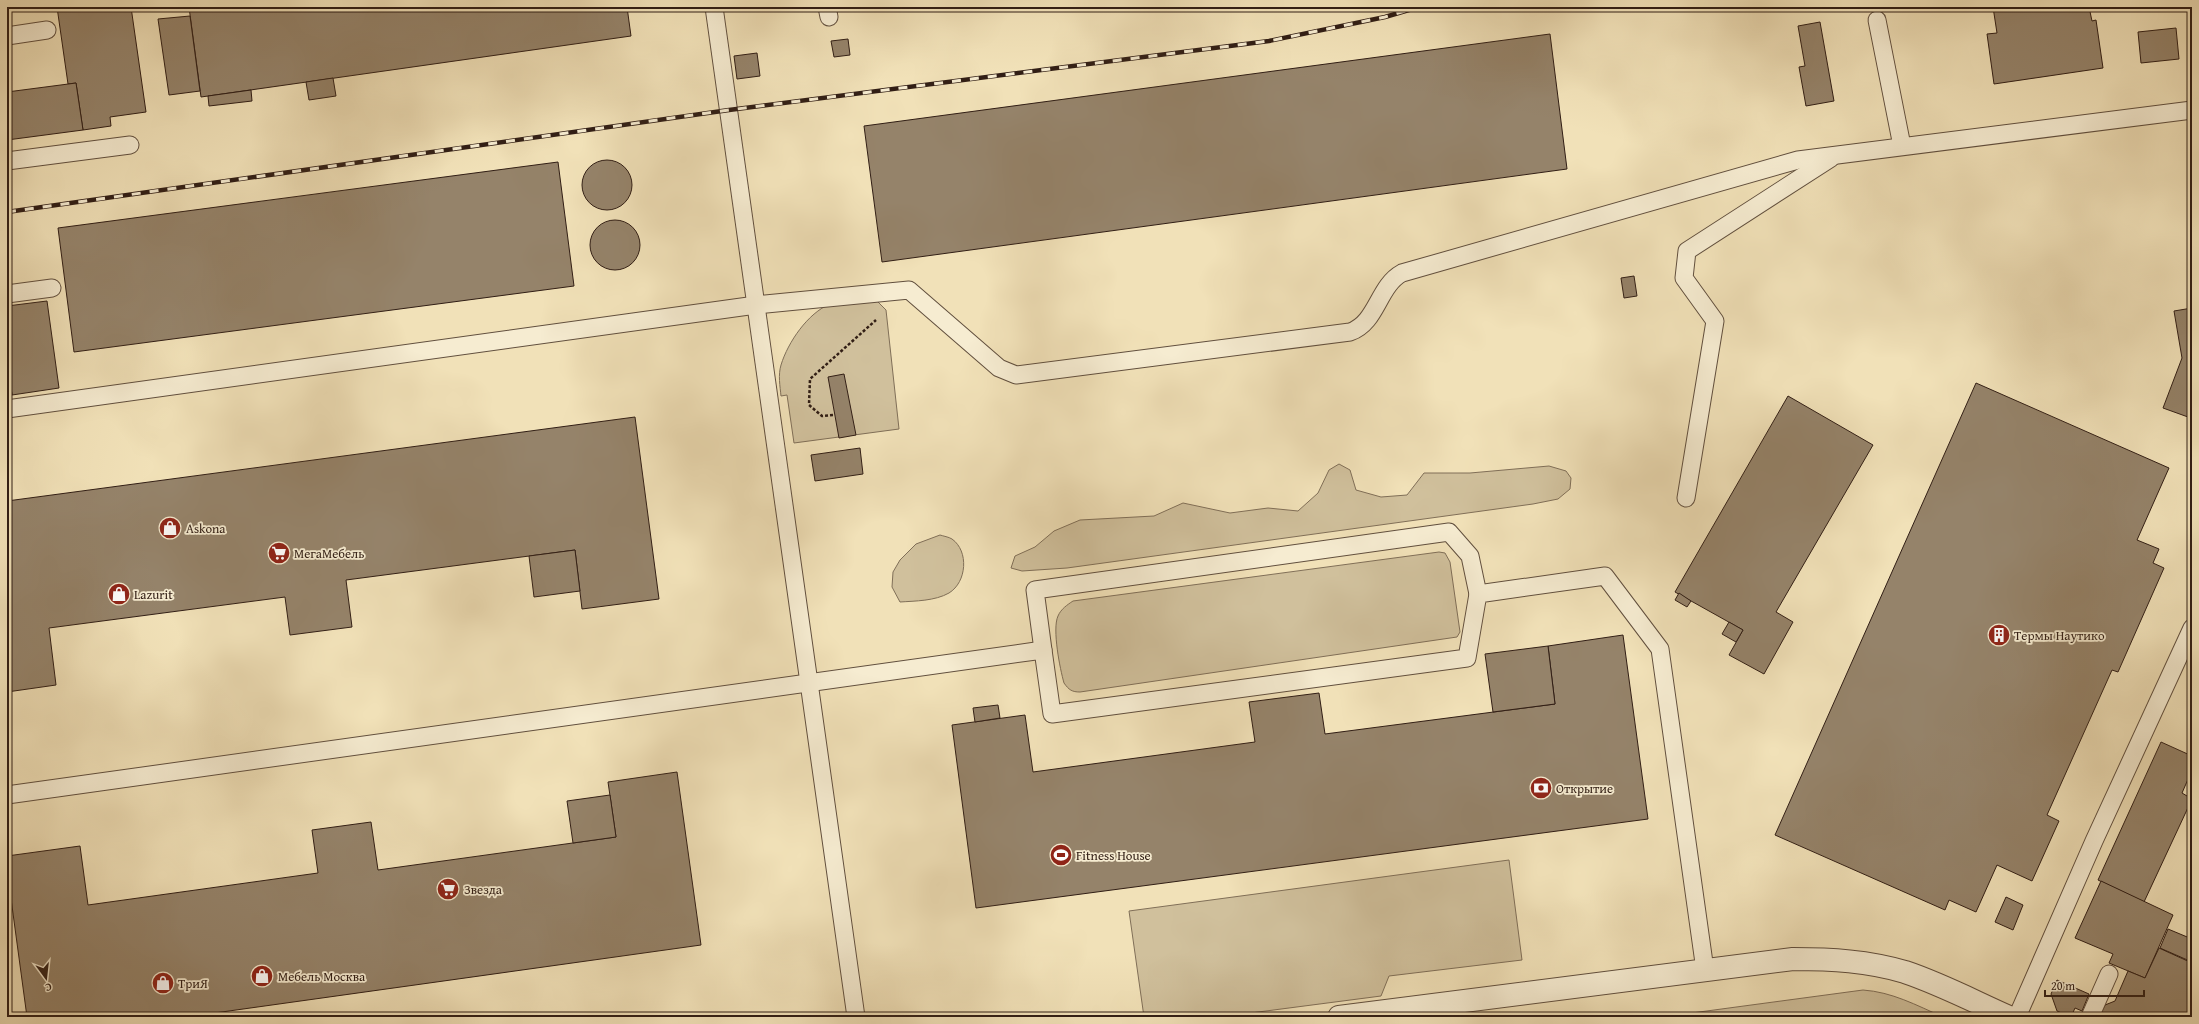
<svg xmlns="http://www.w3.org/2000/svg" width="2199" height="1024" font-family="'Gentium Book Plus',serif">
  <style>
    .green { fill: #d0c09c; stroke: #806f58 }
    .building { fill: #95836a; stroke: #311e15 }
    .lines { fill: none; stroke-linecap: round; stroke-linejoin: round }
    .lane-casing { stroke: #614f3e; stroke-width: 19 }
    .street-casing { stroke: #614f3e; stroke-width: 24 }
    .path { stroke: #311e15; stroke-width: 2.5; stroke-dasharray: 3 2; stroke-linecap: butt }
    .lane { stroke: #f6ecd1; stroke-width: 17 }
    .street { stroke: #f6ecd1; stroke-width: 22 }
    .rail-casing { stroke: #311e15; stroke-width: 4.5 }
    .rail { stroke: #f6ecd1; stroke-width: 3; stroke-dasharray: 9; stroke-linecap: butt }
    .labels { text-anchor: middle; stroke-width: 3.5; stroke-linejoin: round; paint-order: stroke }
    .poi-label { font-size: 13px; fill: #311e15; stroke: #f6ecd1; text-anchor: start }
  </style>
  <rect width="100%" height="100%" fill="#f1e1b8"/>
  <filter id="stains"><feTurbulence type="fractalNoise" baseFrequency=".005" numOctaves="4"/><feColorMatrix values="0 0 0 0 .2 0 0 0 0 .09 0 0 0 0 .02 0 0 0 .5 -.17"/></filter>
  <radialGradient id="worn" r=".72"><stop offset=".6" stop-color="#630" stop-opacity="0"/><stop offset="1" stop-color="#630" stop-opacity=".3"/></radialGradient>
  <g class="green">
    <path d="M876,300l10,10 13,119 -105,14 -7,-48 -6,1c-1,-10 -3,-21 0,-31 7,-23 27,-52 49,-61 14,-5 32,-3 46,-4z"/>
    <polygon points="1339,464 1350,470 1356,490 1381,497 1407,495 1424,473 1470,473 1549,466 1566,471 1571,478 1570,489 1558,499 1533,504 1067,568 1022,571 1011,568 1015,556 1035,547 1054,531 1080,520 1154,516 1183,503 1230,513 1268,508 1298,511 1318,493 1329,470"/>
    <path d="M940,535c3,1 9,2 12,4 17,12 15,43 -3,54 -14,8 -34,8 -49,9l-8,-15 1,-15 7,-12 16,-16z"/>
    <path d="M1439,552l6,1 5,9 10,70 -3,5 -377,55c-8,0 -11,-2 -16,-9 -4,-14 -12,-54 -6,-67 3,-7 9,-11 15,-15z"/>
    <polygon points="1509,860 1522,960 1389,976 1381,996 1220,1017 1144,1017 1129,911"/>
    <path d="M1863,990c29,2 53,15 80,27h-281z"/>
  </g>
  <g class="building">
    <polygon points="57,7 131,7 146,112 110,117 111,126 83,130 76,83 68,84"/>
    <polygon points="189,7 627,7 631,36 201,97"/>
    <polygon points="1993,7 2089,7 2092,21 2096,20 2103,68 1994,84 1987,34 1997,33"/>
    <polygon points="190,16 200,91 169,95 158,19"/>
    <polygon points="1820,22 1834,101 1806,106 1799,67 1805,66 1798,26"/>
    <polygon points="2176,28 2179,59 2141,63 2138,32"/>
    <polygon points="1550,34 1567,169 882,262 864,126"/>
    <polygon points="848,39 850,55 834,57 831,41"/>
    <polygon points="757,53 760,76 737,79 734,56"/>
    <polygon points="333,78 336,96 309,100 306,82"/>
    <polygon points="76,83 83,130 7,140 7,92"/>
    <polygon points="251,90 252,101 209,106 208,96"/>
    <circle cx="607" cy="185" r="25"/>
    <polygon points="558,162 574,286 74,352 58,228"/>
    <circle cx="615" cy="245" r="25"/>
    <polygon points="1634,276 1637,296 1624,298 1621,278"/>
    <polygon points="47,301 59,388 12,395 7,357 7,306"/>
    <polygon points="2192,308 2192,404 2188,417 2163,408 2182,358 2174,311"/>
    <polygon points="7,357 12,395 7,396"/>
    <polygon points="844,374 856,435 839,438 828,377"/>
    <polygon points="1976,383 2169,468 2137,540 2159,549 2153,563 2164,568 2118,672 2112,670 2047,815 2059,821 2032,881 1997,865 1976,912 1949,900 1945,910 1775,835"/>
    <polygon points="1788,396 1873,445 1776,612 1793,622 1764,674 1729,655 1743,630 1675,592"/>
    <polygon points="635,417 659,599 582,609 575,550 346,580 352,627 290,635 285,597 49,628 56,685 7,692 7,501"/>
    <polygon points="860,448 863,474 815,481 811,455"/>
    <polygon points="575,550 580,591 534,597 529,556"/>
    <polygon points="1679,593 1691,601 1687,607 1675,600"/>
    <polygon points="1729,622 1743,630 1736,642 1722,634"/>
    <polygon points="1623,635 1648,819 976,908 952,725 1025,715 1033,772 1255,742 1249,702 1319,693 1325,734 1555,704 1548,646"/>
    <polygon points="1548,646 1555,704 1493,712 1485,654"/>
    <polygon points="998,705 1000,718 975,722 973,708"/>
    <polygon points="2161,742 2192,756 2192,770 2182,793 2192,799 2144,902 2098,880"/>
    <polygon points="677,772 701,945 186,1017 27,1017 7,869 7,856 80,846 88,905 318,873 312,830 371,822 378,870 616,837 608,782"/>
    <polygon points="610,795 616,837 573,843 567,801"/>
    <polygon points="2101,881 2173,915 2145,978 2109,963 2113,954 2075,938"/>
    <polygon points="2006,897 2023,905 2013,930 1995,922"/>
    <polygon points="2168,929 2192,939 2192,962 2160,948"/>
    <polygon points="2159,948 2192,963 2192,1017 2099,1017 2105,1005 2115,1001 2128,971 2145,978"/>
    <polygon points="2057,980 2089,994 2082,1011 2075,1008 2071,1017 2057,1011 2051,994"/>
  </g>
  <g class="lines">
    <g class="lane-casing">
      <g id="lane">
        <polyline points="714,7 856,1017"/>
        <polyline points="827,7 829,17"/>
        <polyline points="1877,20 1902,146"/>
        <polyline points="7,36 47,30"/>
        <polyline points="7,161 130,145"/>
        <polyline points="7,294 52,288"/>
        <path d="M7,409l749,-104 153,-15 90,78 17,7 334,-43c27,-9 28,-46 52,-59l396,-113 394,-50"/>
        <polyline points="1686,498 1715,321 1684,278 1687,251 1831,158"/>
        <polyline points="1043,650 1035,590 1449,532 1470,556 1478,594"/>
        <polyline points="7,795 1043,650 1052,714 1467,658 1478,594 1605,576 1660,649 1705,970"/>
        <polyline points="2017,1017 2094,841 2192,628"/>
        <polyline points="2090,1017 2109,974"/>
      </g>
    </g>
    <g class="street-casing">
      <path id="street" d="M1339,1017l454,-58c38,0 75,2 112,13 36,12 70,30 104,45"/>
    </g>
    <polyline class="path" points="833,415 822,416 809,405 810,379 876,320"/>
    <use href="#lane" class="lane"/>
    <use href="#street" class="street"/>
    <g class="rail-casing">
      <polyline id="rail" points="7,212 729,110 1269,41 1385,17 1419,7"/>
    </g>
    <use href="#rail" class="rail"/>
  </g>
  <defs>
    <g id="shop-disc" transform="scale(1.15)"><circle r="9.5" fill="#8f2418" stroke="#f6ecd1"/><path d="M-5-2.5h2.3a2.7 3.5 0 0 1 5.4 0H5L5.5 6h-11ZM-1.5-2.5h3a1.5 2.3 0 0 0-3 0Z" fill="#fff"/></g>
    <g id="supermarket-disc" transform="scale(1.15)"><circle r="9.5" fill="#8f2418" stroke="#f6ecd1"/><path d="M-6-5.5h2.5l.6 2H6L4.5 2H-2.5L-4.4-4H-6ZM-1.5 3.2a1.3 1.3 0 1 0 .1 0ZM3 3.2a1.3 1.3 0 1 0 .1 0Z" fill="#fff"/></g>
    <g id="building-disc" transform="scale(1.15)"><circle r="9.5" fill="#8f2418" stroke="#f6ecd1"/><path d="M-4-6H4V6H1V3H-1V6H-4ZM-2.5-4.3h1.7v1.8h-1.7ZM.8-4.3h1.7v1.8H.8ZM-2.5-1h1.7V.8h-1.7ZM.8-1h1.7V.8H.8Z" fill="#fff"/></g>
    <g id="bank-disc" transform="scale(1.15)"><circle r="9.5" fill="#8f2418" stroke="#f6ecd1"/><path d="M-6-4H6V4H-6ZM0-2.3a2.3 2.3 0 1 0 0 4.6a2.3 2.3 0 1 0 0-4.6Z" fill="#fff"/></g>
    <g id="stadium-disc" transform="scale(1.15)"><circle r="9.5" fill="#8f2418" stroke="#f6ecd1"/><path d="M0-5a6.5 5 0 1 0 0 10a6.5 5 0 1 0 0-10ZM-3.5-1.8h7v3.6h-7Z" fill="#fff"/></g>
  </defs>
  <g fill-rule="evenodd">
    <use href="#shop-disc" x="170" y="528"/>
    <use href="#supermarket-disc" x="279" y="553"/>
    <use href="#shop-disc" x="119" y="594"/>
    <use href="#building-disc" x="1999" y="635"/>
    <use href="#bank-disc" x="1541" y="788"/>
    <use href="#stadium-disc" x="1061" y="855"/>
    <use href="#supermarket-disc" x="448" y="889"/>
    <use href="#shop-disc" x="262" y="976"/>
    <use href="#shop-disc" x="163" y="983"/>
  </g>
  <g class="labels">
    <g class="poi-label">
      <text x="186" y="533">Askona</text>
      <text x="294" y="558">МегаМебель</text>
      <text x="134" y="599">Lazurit</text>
      <text x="2014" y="640">Термы Наутико</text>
      <text x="1556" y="793">Открытие</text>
      <text x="1076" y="860">Fitness House</text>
      <text x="464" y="894">Звезда</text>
      <text x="278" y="981">Мебель Москва</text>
      <text x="178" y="988">ТриЯ</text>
    </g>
  </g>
  <rect width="2199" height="1024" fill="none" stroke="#f1e1b8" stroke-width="24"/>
  <rect x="8" y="8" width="2183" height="1008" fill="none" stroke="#311e15" stroke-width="2"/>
  <rect x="12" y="12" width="2175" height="1000" fill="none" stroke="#311e15"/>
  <g transform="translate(46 978) rotate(165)" stroke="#f6ecd1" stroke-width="3" paint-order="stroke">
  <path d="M0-3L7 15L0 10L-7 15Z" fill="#311e15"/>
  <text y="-6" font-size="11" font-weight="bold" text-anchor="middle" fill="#311e15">С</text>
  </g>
  <path d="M2045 990v6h99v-6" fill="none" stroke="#311e15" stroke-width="2"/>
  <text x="2051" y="990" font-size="12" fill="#311e15" stroke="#f6ecd1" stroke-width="3" paint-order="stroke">20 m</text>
  <rect width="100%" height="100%" filter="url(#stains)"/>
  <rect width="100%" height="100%" fill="url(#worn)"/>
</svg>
